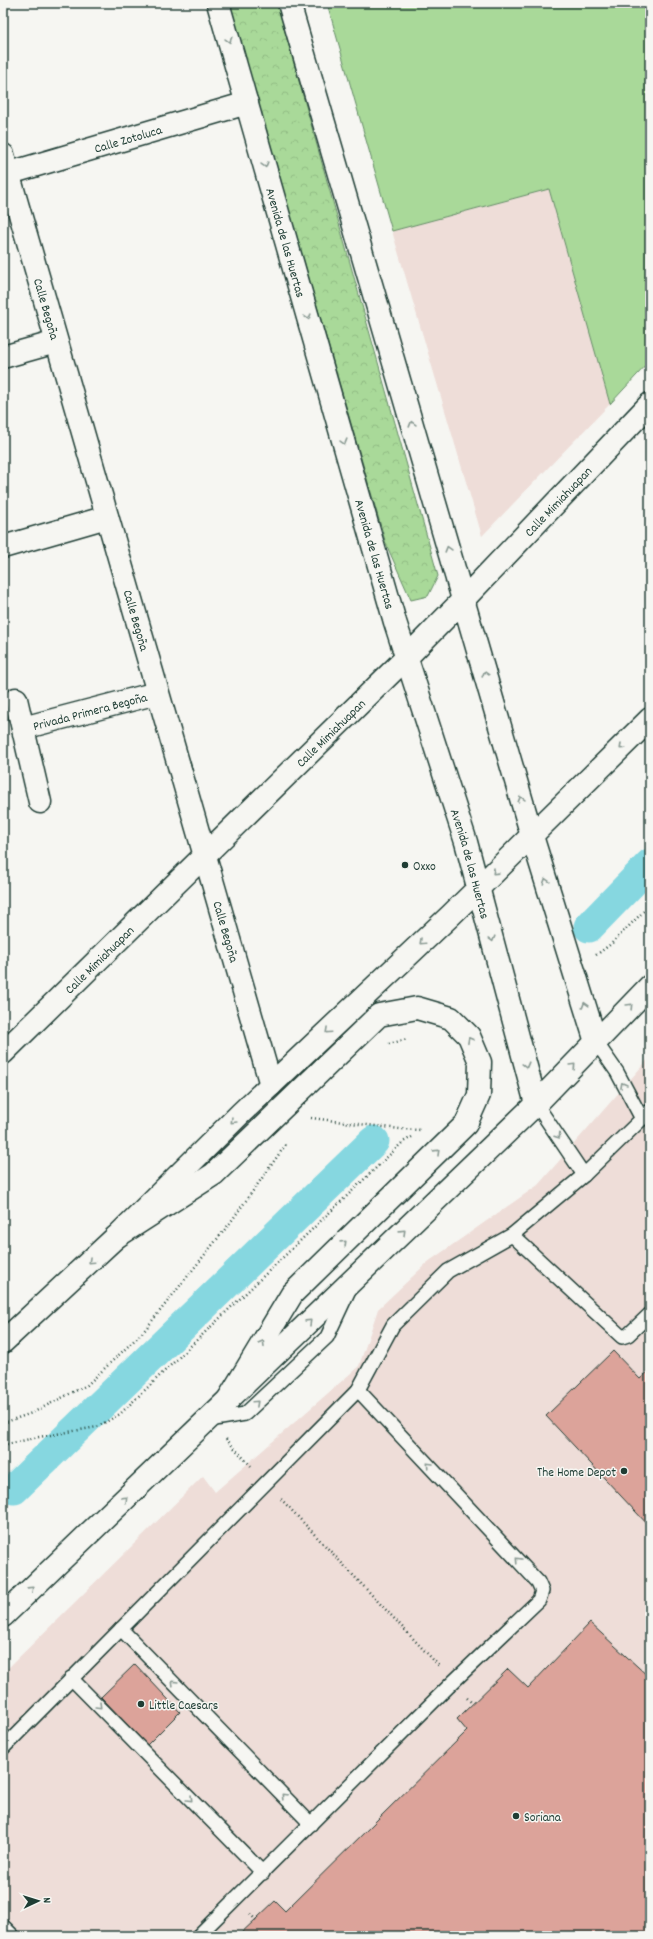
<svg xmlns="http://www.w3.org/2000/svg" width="653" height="1939" font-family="Dekko,sans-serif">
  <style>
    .built { fill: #eeddd8 }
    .forest { fill: url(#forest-crowns); stroke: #648b66 }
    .pitch { fill: #a9d999; stroke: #648b66 }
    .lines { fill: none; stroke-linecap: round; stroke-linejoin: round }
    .canal { stroke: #86d7e0; stroke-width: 31 }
    .building { fill: #dca39a; stroke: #1f3d34 }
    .service-casing { stroke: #1f3d34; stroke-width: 16 }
    .minor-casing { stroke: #1f3d34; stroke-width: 25 }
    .tertiary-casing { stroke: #1f3d34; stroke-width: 25 }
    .secondary-casing { stroke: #1f3d34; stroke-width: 25 }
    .path { stroke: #1f3d34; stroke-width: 2.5; stroke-dasharray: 1 3; stroke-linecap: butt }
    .service { stroke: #f6f6f2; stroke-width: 13 }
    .minor { stroke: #f6f6f2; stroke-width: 22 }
    .tertiary { stroke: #f6f6f2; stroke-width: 22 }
    .secondary { stroke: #f6f6f2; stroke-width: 22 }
    .oneway { stroke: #8a9a93 }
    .poi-dot { fill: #1f3d34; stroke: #f6f6f2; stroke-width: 1.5 }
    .labels { text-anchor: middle; stroke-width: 3; stroke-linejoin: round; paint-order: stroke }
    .street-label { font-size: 13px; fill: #1f3d34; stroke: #f6f6f2 }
    .poi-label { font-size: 13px; fill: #1f3d34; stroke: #f6f6f2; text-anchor: start }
  </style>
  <defs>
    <pattern id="forest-crowns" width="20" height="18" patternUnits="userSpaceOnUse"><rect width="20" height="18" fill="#a9d999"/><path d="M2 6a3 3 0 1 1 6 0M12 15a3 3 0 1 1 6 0" fill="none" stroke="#91bb84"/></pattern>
  </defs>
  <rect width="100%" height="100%" fill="#f6f6f2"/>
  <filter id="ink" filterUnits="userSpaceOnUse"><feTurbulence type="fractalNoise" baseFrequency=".025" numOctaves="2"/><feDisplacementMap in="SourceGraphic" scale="8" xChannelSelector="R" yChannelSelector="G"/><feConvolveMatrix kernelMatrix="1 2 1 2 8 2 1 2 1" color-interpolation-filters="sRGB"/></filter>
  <g filter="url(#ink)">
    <g class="built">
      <polygon points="549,189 610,404 482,536 392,231"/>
      <polygon points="650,1057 650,1936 3,1936 3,1673 203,1476 215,1492 359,1366 378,1309 428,1262 538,1185"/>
    </g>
    <polygon class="forest" points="229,3 277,3 438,576 428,596 411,600 386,544"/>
    <polygon class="pitch" points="327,3 645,3 650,21 650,361 610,404 549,189 392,231"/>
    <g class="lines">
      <g class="canal">
        <polyline points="589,927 650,864"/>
        <polyline points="14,1489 374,1141"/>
      </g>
    </g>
    <g class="building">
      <polygon points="613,1351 640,1379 650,1370 650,1527 546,1416"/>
      <polygon points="590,1623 650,1678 650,1936 238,1936 275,1901 285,1911 467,1731 457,1719 508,1669 528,1688"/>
      <polygon points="135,1664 180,1712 147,1745 101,1697"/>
    </g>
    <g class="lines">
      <g class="service-casing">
        <g id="service">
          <polyline points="596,1042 617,1072 642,1119"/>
          <polyline points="536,1104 584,1175"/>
          <polyline points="512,1235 622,1337 628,1335 650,1314"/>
          <polyline points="209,1420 245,1414 327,1337 349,1290"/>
          <polyline points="121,1629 311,1824"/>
          <polyline points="71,1678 263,1873"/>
          <polyline points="3,1748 358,1390 393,1325 448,1271 512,1235 584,1175 650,1111"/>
          <polyline points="3,1926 13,1936"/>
          <polyline points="198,1936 453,1682 539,1600 542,1591 538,1582 358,1390"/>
        </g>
      </g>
      <g class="minor-casing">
        <g id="minor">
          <path id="s1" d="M3,155l268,930"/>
          <path id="s2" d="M3,175l244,-72"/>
          <polyline points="3,357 56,342"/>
          <polyline points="3,547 107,517"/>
          <path id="s3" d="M463,600l187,-196"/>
          <polyline points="16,699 40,802"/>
          <path id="s4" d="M23,728l134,-35"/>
        </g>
      </g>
      <g class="tertiary-casing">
        <g id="tertiary">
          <path id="s5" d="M218,3l177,619 71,220 70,262"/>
          <polyline points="289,3 532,836 596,1042"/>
          <path id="s6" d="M3,1053l403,-395 57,-58"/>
        </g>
      </g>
      <g class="secondary-casing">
        <g id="secondary">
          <polyline points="116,1237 214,1174 379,1015 417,1008 451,1018 469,1036 480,1062 479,1095 466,1124 292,1294 228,1400"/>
          <polyline points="3,1342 116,1237 240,1114 451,915 650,719"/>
          <polyline points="3,1616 536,1104 650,986"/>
        </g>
      </g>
      <g class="path">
        <polyline points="596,955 611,944 650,905"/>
        <polyline points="389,1044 407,1039"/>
        <polyline points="311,1118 400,1129 421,1130"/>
        <polyline points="3,1423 32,1413 87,1385 144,1331 230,1223 287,1143"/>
        <polyline points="226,1439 251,1466"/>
        <polyline points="3,1445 39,1437 97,1427 120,1414 403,1142 412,1137"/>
        <polyline points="281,1499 439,1666"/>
        <polyline points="467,1698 472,1703"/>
        <polyline points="250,1914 256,1920"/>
      </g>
      <use href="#service" class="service"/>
      <use href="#minor" class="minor"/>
      <use href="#tertiary" class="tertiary"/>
      <use href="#secondary" class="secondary"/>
    </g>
    <defs><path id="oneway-chevron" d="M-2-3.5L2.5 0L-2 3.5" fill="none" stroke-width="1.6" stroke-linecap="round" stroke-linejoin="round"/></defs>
    <g class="oneway">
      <use href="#oneway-chevron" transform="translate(229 40) rotate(74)"/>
      <use href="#oneway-chevron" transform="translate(265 165) rotate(74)"/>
      <use href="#oneway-chevron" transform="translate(308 317) rotate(74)"/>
      <use href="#oneway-chevron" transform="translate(412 424) rotate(-106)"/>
      <use href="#oneway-chevron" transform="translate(344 442) rotate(74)"/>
      <use href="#oneway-chevron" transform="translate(448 549) rotate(-106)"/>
      <use href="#oneway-chevron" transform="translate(485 674) rotate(-106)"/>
      <use href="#oneway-chevron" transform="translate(622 747) rotate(136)"/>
      <use href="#oneway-chevron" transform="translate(521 799) rotate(-106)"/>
      <use href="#oneway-chevron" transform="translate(495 872) rotate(136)"/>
      <use href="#oneway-chevron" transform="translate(546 881) rotate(-107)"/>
      <use href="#oneway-chevron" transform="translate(492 939) rotate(75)"/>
      <use href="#oneway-chevron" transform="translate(422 942) rotate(137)"/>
      <use href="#oneway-chevron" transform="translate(585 1005) rotate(-107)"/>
      <use href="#oneway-chevron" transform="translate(630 1006) rotate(-46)"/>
      <use href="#oneway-chevron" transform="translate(328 1031) rotate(137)"/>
      <use href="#oneway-chevron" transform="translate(470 1040) rotate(-119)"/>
      <use href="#oneway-chevron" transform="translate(526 1065) rotate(75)"/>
      <use href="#oneway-chevron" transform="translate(573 1066) rotate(-46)"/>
      <use href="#oneway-chevron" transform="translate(623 1085) rotate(-119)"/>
      <use href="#oneway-chevron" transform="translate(233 1121) rotate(135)"/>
      <use href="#oneway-chevron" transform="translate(558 1136) rotate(56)"/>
      <use href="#oneway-chevron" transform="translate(437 1152) rotate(-44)"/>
      <use href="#oneway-chevron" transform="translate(403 1232) rotate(-44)"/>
      <use href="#oneway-chevron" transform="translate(344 1243) rotate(-44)"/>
      <use href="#oneway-chevron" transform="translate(91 1261) rotate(137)"/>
      <use href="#oneway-chevron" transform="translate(309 1322) rotate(-44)"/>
      <use href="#oneway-chevron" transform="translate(262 1343) rotate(-59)"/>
      <use href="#oneway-chevron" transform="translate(256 1403) rotate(-43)"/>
      <use href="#oneway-chevron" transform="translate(429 1465) rotate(-133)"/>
      <use href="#oneway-chevron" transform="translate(125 1499) rotate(-44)"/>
      <use href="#oneway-chevron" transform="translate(518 1560) rotate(-133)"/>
      <use href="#oneway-chevron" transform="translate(31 1589) rotate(-44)"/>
      <use href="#oneway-chevron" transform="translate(174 1683) rotate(-134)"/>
      <use href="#oneway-chevron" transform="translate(99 1706) rotate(45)"/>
      <use href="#oneway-chevron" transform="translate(284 1796) rotate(-134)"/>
      <use href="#oneway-chevron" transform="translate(190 1799) rotate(45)"/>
    </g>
  </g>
  <g class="poi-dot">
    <circle cx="405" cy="865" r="4"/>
    <circle cx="624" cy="1471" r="4"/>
    <circle cx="141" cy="1704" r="4"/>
    <circle cx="516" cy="1816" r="4"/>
  </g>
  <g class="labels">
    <g class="street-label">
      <text dy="5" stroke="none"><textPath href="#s2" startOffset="130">Calle Zotoluca</textPath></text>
      <text dy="5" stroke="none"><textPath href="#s5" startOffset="249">Avenida de las Huertas</textPath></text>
      <text dy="5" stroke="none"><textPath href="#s1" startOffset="160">Calle Begoña</textPath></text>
      <text dy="5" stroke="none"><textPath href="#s3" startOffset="137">Calle Mimiahuapan</textPath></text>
      <text dy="5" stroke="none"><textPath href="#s5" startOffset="573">Avenida de las Huertas</textPath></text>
      <text dy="5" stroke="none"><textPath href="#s1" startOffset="484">Calle Begoña</textPath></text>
      <text dy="5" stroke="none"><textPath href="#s4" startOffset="69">Privada Primera Begoña</textPath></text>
      <text dy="5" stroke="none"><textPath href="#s6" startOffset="458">Calle Mimiahuapan</textPath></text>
      <text dy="5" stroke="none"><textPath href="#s5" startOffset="897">Avenida de las Huertas</textPath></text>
      <text dy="5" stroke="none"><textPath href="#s1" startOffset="808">Calle Begoña</textPath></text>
      <text dy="5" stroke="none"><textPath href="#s6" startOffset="134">Calle Mimiahuapan</textPath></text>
    </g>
    <g class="poi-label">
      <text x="413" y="870">Oxxo</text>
      <text x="616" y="1476" text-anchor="end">The Home Depot</text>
      <text x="149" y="1709">Little Caesars</text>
      <text x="524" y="1821">Soriana</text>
    </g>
  </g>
  <rect width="653" height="1939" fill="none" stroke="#f6f6f2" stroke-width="16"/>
  <rect x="8" y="8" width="637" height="1923" fill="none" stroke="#1f3d34" stroke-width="1.5" filter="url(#ink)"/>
  <g transform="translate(38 1901) rotate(86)" stroke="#f6f6f2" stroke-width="3" paint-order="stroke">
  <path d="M0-3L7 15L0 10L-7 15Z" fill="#1f3d34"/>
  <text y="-6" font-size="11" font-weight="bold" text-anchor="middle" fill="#1f3d34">N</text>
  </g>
</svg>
